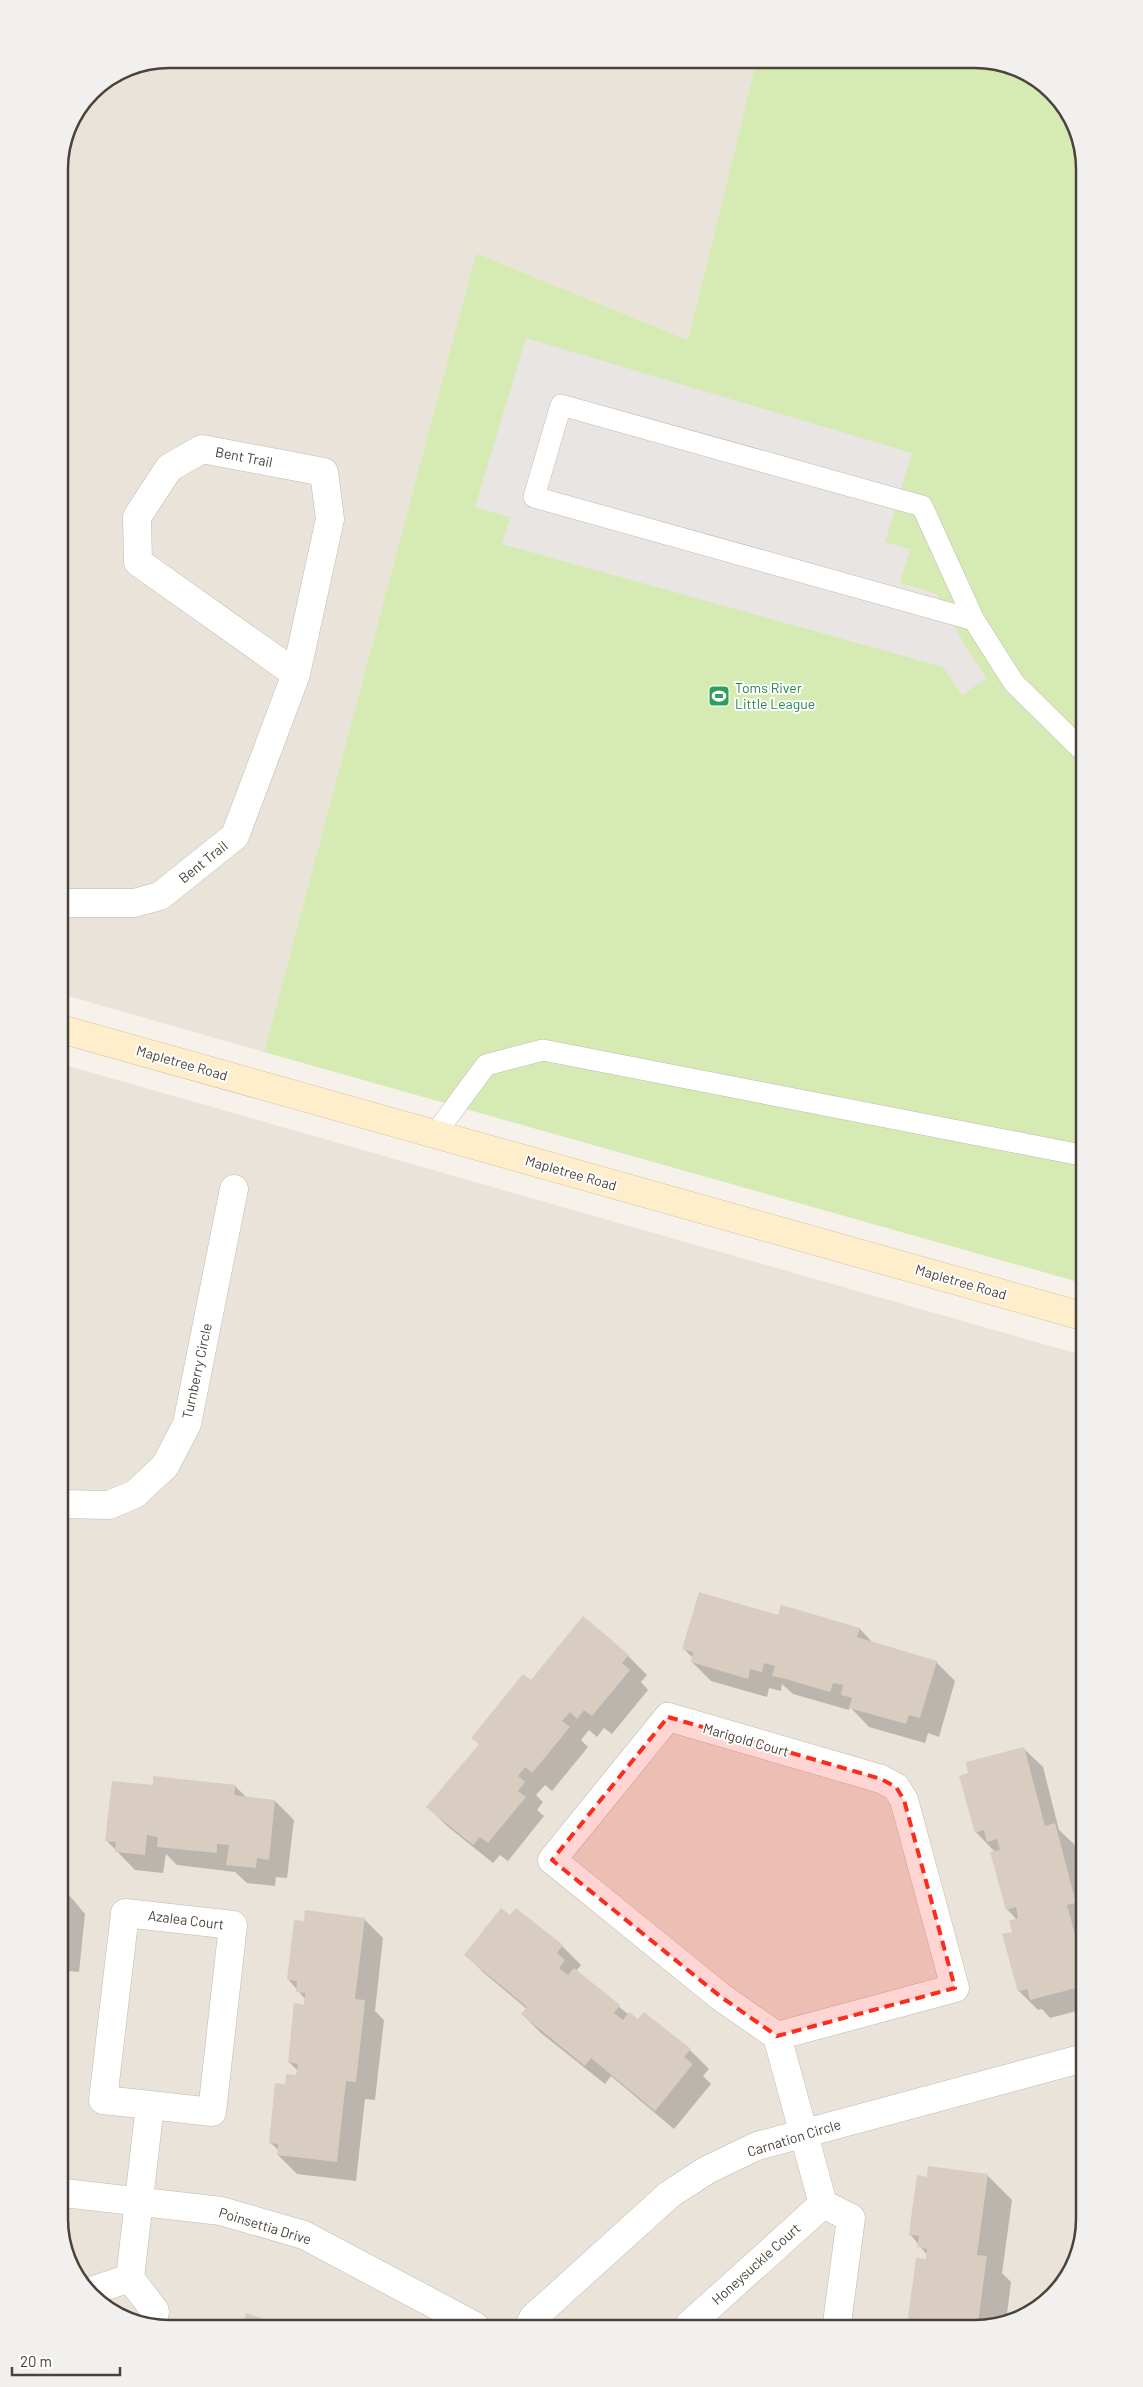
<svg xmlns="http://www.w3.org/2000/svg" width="1143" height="2387" font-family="Barlow,sans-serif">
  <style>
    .residential { fill: #eae3d9 }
    .green { fill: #d6eab4 }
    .parking { fill: #e8e5e3 }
    .shadow { fill: #0003 }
    .building { fill: #d8cdc0 }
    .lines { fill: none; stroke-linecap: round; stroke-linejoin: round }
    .lane-casing { stroke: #c2b9ad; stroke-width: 22 }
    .street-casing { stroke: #c2b9ad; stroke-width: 29 }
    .secondary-casing { stroke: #d6c19b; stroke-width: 29 }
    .lane { stroke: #fff; stroke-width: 21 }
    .street { stroke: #fff; stroke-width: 28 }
    .secondary { stroke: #fec; stroke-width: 28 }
    .marked { fill: #fc2b1c; fill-opacity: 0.2; stroke: #fc2b1c; stroke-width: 4; stroke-dasharray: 10 6; stroke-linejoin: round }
    .labels { text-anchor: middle; stroke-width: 4; stroke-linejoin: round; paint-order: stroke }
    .street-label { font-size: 14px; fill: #4b4239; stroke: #fff }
    .leisure-label { font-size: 14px; fill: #27864d; stroke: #fff; text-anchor: start }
    .rim { fill: none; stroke: #4b4239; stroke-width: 2.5 }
  </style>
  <rect width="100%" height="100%" fill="#f6f2eb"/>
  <g class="residential">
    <polygon points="168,59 757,59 688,340 476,253 264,1052 61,994 59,161 67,126 91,91 127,67"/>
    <polygon points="61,1064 1082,1355 1084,2219 1062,2285 1010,2322 161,2328 102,2306 65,2254"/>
  </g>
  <polygon class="green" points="757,59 982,59 1042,82 1078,133 1082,1283 264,1052 476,253 688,340"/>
  <polygon class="parking" points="526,338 912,453 885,542 910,549 900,583 937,594 967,649 987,678 962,695 943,667 502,544 510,517 475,507"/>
  <g class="shadow">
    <polygon points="782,1607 860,1629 874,1644 936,1662 955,1681 939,1737 928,1733 925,1743 869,1727 850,1707 849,1710 793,1694 782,1684 781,1691 769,1688 767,1697 711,1681 692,1662 693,1658 684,1649 779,1616"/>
    <polygon points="583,1618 628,1656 647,1675 641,1682 648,1690 612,1734 604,1728 597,1737 589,1730 581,1740 588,1747 552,1791 545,1785 536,1795 543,1802 537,1810 544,1816 508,1861 500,1855 493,1863 447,1826 428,1807 480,1745 473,1738 531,1682"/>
    <polygon points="1023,1748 1043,1767 1059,1830 1074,1844 1083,1879 1084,2009 1050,2018 1042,2009 1038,2010 1019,1991 1014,1932 1017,1920 1007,1909 995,1852 976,1832"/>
    <polygon points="235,1786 247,1798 275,1801 294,1820 287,1878 276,1877 275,1886 247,1883 235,1872 177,1865 166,1854 163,1873 135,1870 106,1840 154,1787"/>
    <polygon points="64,1889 85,1914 79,1972 68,1971 67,1982 64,1981"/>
    <polygon points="364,1919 383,1938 375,2011 384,2020 375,2100 365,2099 356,2181 297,2174 278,2155 279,2151 270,2142 286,2086 297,2076 298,2071 289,2062 305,2006 306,2000 288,1979"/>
    <polygon points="562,1946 581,1965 576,1971 629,2015 690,2050 709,2069 703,2076 711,2084 674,2129 611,2076 605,2084 541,2033 522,2014 527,2009 484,1973 465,1954"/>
    <polygon points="64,1993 66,1995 64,2011"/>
    <polygon points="64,2076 66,2078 64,2095"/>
    <polygon points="987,2175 1012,2200 1002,2273 1011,2282 1006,2322 915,2323 909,2317 928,2256 910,2234 928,2179"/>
  </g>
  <g class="building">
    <polygon points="699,1592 778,1615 781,1605 792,1608 860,1628 857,1637 937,1661 920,1718 909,1715 906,1724 849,1708 852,1698 841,1695 843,1685 833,1683 830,1692 782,1678 772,1676 775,1666 764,1663 762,1672 750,1669 748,1679 691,1662 693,1652 682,1649"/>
    <polygon points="583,1616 629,1655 622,1663 630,1670 592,1716 584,1710 577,1719 570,1712 562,1721 570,1727 532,1773 525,1767 518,1776 525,1782 518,1791 526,1797 488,1843 480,1837 473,1845 426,1807 479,1744 471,1738 523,1674 531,1680"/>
    <polygon points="1024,1747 1045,1826 1055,1823 1058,1834 1076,1903 1067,1905 1084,1967 1084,1986 1030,2000 1027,1989 1018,1992 1002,1934 1012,1932 1009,1921 1018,1918 1016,1907 1006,1910 990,1852 1000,1850 997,1839 987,1842 984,1830 975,1833 959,1776 968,1773 966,1762"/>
    <polygon points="153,1776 236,1785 234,1795 275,1800 269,1860 257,1858 256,1868 226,1865 229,1845 217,1844 217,1853 157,1847 158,1837 147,1835 145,1855 115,1852 116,1842 105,1841 112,1781 153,1785"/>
    <polygon points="501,1908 510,1915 516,1908 563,1945 557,1953 565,1960 559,1968 568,1975 574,1968 620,2005 614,2013 623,2020 629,2012 638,2019 644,2012 691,2049 684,2057 693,2064 655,2111 591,2058 585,2066 521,2014 527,2007 464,1955"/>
    <polygon points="305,1910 365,1918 355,1999 365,2000 364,2011 356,2082 346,2081 337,2162 277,2155 278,2144 269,2143 275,2083 285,2084 286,2074 296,2075 298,2064 288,2062 294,2003 304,2005 305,1993 296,1992 297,1981 287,1980 294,1920 304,1921"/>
    <polygon points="928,2166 988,2174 977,2255 987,2256 978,2323 917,2323 918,2319 908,2318 916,2258 926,2259 927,2249 917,2247 919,2236 909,2235 910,2226 917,2175 927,2177"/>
    <polygon points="246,2313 286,2327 231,2328 233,2320 243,2324"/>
  </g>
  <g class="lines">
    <g class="lane-casing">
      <g id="lane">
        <polyline points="974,620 534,497 561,405 922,506 974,620 1014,683 1080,748"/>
        <polyline points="435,1134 486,1065 543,1050 1081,1155"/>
      </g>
    </g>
    <g class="street-casing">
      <g id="street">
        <polyline points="61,900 68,903 134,903 160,896 235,836 296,674 330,519 324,472 202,449 169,468 137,517 138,562 296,674"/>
        <polyline points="63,1504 109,1505 135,1494 165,1466 187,1424 234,1189"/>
        <polyline points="777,2036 955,1988 904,1800 896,1787 881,1779 668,1717 552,1860 721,1997 777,2036 823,2204 851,2218 837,2323"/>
        <polyline points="64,2193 221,2211 304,2235 475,2326"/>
        <polyline points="130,2278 155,2311 153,2325"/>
        <polyline points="91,2291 130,2278 150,2105 103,2100 125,1913 233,1925 212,2112 150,2105"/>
        <polyline points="690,2324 823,2204"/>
        <polyline points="529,2326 533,2318 670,2194 707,2170 757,2146 1084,2058"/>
      </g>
    </g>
    <g class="secondary-casing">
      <polyline id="secondary" points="61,1029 1082,1316"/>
    </g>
    <use href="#lane" class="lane"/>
    <use href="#street" class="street"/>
    <use href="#secondary" class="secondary"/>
  </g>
  <path class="marked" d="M668,1717l213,62 15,8 8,13 51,188 -178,48 -56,-39 -169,-137z"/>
  <defs>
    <g id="stadium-square" transform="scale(1.125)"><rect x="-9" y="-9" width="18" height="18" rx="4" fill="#2e9e5b" stroke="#fff"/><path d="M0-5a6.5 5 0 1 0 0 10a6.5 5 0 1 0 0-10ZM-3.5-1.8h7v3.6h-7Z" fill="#fff"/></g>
  </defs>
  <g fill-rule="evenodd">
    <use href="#stadium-square" x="719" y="696"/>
  </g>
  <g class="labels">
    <g class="street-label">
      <text transform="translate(244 457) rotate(11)" y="5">Bent Trail</text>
      <text transform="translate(203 862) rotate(-39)" y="5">Bent Trail</text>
      <text transform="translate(182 1063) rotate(16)" y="5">Mapletree Road</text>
      <text transform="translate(571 1173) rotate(16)" y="5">Mapletree Road</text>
      <text transform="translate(961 1282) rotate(16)" y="5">Mapletree Road</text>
      <text transform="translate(197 1371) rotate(-78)" y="5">Turnberry Circle</text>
      <text transform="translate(746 1740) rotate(16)" y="5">Marigold Court</text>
      <text transform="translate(186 1920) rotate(7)" y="5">Azalea Court</text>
      <text transform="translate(794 2138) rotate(-17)" y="5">Carnation Circle</text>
      <text transform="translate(265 2226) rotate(17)" y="5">Poinsettia Drive</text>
      <text transform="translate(756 2264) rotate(-42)" y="5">Honeysuckle Court</text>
    </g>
    <g class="leisure-label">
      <text x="735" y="693">Toms River<tspan x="735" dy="16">Little League</tspan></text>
    </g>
  </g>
  <path d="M0 0H1143V2387H0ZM169 68H975A101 101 0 0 1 1076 169V2219A101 101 0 0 1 975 2320H169A101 101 0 0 1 68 2219V169A101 101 0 0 1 169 68Z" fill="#f1f0ef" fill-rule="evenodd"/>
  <path class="rim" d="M169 68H975A101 101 0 0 1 1076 169V2219A101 101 0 0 1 975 2320H169A101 101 0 0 1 68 2219V169A101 101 0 0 1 169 68Z"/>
  <path d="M12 2367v8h108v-8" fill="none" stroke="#4b4239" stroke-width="2.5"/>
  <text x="20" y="2367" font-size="15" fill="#4b4239" stroke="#ffffff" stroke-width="4" paint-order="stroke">20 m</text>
</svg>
